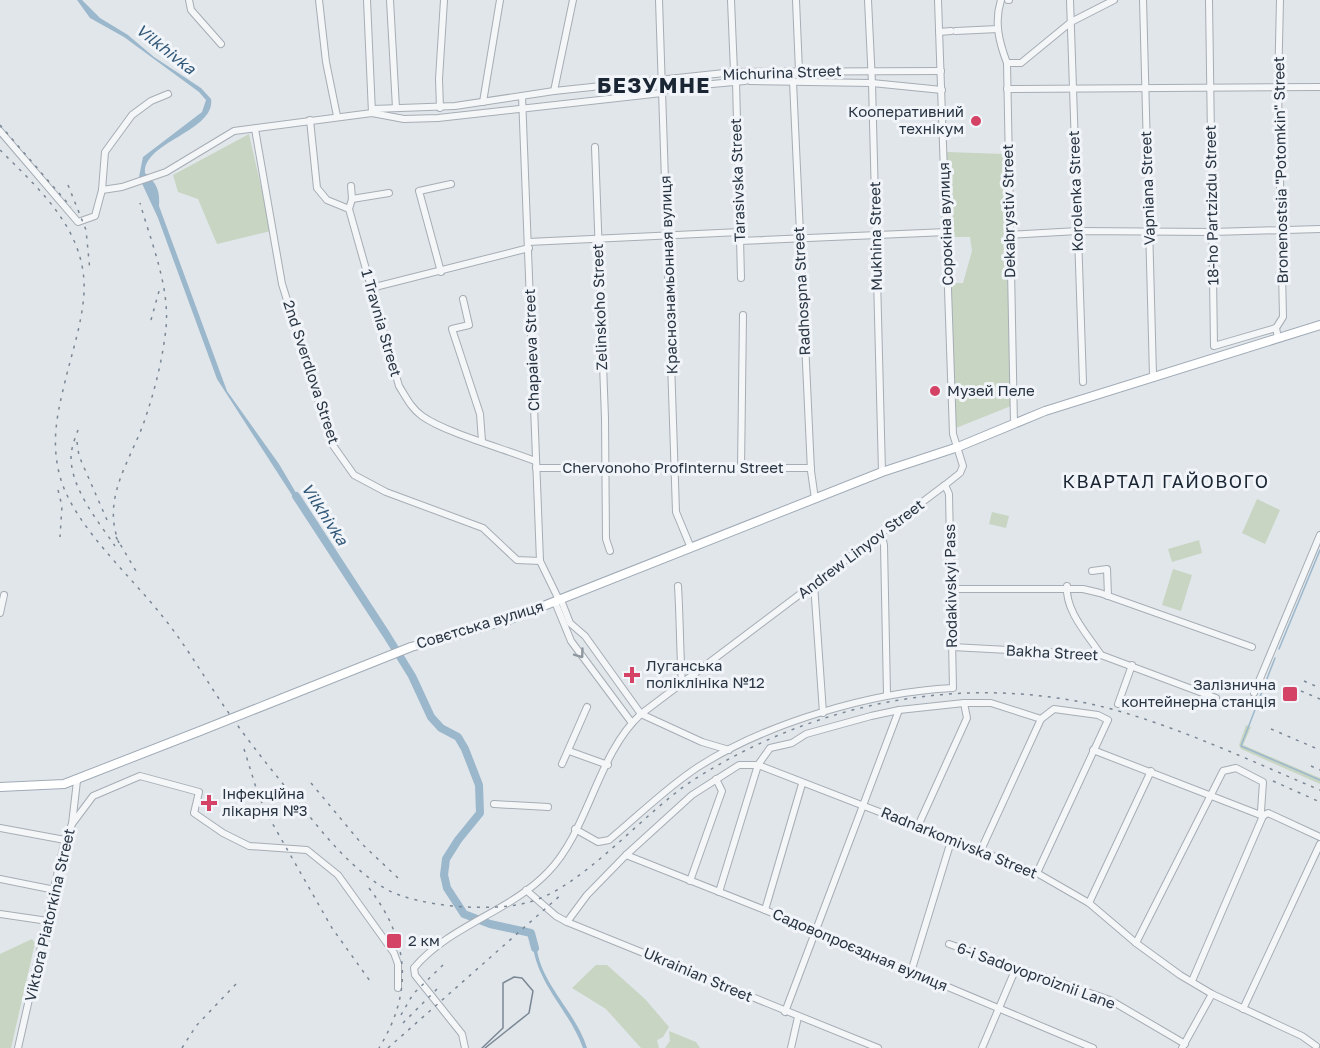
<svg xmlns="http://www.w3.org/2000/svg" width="1320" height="1048" font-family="'Golos Text',sans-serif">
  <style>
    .green { fill: #c8d5c2 }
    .water { fill: #9bb7cc }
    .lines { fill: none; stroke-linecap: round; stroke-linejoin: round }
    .stream { stroke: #9bb7cc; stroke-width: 1.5 }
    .river { stroke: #9bb7cc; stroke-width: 8 }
    .minor-casing { stroke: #a6adb5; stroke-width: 8 }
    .major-casing { stroke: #a0abb7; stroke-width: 10 }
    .minor { stroke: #f4f6f8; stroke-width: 6 }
    .major { stroke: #fff; stroke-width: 8 }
    .tram { stroke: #7a8795; stroke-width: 1.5 }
    .rail { stroke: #7a8795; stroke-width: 1.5; stroke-dasharray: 3 6; stroke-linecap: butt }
    .major-bridge-casing { stroke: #a0abb7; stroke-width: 10; stroke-linecap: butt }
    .major-bridge { stroke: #fff; stroke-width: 8 }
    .oneway { stroke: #8e969e }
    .poi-dot { fill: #d44266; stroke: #f1f4f8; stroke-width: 2 }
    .labels { text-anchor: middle; stroke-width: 6; stroke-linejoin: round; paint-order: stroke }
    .street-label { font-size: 15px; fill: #293543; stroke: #f1f4f8 }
    .poi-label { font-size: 15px; fill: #293543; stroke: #f1f4f8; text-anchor: start }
    .water-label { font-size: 16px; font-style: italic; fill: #315879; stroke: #f1f4f8 }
    .quarter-label { font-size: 18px; letter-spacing: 1.5px; fill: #1b2634; stroke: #f1f4f8 }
    .district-label { font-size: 21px; font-weight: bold; letter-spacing: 1.5px; fill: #1b2634; stroke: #f1f4f8 }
  </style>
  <rect width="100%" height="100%" fill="#e1e6ea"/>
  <g class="green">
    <polygon points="249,134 271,231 217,244 198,199 178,192 173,175"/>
    <polygon points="947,152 1004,154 1011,406 956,428 951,283 963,283 972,251 970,237 950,237"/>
    <polygon points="1257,499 1280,510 1265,544 1242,533"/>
    <polygon points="992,512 1009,516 1006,528 989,524"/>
    <polygon points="1199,540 1202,553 1172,562 1168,549"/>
    <polygon points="1173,569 1192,575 1181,611 1162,605"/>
    <polygon points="1246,725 1251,727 1243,745 1320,778 1320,784 1241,749 1239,745"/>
    <polygon points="32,939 35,943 11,1048 0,1048 0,954"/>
    <polygon points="596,965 607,965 645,999 669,1027 663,1037 657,1040 659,1048 641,1048 606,1009 572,988"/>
    <polygon points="669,1031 696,1042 700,1048 665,1048 670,1041"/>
  </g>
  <g class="water">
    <path d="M77,0h5l18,18 28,17 26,22 47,31 10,11c5,32 -68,43 -66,74 12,11 15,17 14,33l68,185 52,73 23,39 -3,3 -82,-127 -59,-161 -19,-41 4,-20 59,-45 4,-12 -7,-8 -75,-55 -34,-19z"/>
    <path d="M532,939l4,1c1,42 39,69 51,108h-4c-14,-39 -48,-65 -51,-109z"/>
  </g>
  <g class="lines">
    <g class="stream">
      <polyline points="1279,649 1320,550"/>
      <polyline points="1275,658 1241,746 1320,780"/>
    </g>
    <polyline class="river" points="296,496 386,634 412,676 431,717 441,728 458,737 465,749 479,785 480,813 458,840 446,859 444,875 447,888 464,914 490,924 531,933 535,948"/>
    <g class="minor-casing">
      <g id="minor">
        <polyline points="189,0 191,10 221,44"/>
        <polyline points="319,0 326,62 337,116"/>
        <polyline points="367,0 372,113"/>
        <polyline points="390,0 396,108"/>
        <polyline points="659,0 676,512 691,548"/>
        <polyline points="731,0 734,72"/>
        <polyline points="796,0 799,71"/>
        <polyline points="868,0 872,83 882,472"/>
        <path d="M1001,0c-7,22 -2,42 6,63l7,361"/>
        <polyline points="1008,0 1009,0"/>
        <polyline points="1070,0 1083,382"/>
        <polyline points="1143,0 1153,375"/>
        <polyline points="1209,0 1214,346 1276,328"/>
        <polyline points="956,31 998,29"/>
        <polyline points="939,32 951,31"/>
        <polyline points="1007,63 1021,63 1071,22 1114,0"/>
        <polyline points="736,81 741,278"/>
        <polyline points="750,81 872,83 942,90"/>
        <polyline points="793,82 811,471 815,499"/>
        <polyline points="1007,89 1320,87"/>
        <polyline points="554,91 573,0"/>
        <polyline points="522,96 540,561 559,600"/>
        <polyline points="483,102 500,0"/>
        <polyline points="440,108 439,79 444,0"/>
        <polyline points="373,109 455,106 554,91 734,72 941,71"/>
        <path d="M310,120l7,68 10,12 22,9 50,177c7,11 12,22 23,30 24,17 83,33 113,45"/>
        <polyline points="255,129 282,284 332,444 354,475 386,492 483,528 517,560 540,561"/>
        <polyline points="0,131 78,222 95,216 102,190 122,187 166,172 234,131 372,113 404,119 438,118 662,93 668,88 745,81"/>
        <polyline points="595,147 605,418 606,539 610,551"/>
        <polyline points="102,190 105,152 132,115 151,101 168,94"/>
        <polyline points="352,199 389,193"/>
        <polyline points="349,209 352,199 351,186"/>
        <polyline points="1009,235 1078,231 1212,232 1320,229"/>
        <polyline points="740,241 947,232"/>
        <polyline points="528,242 740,232"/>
        <polyline points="441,272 419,191 451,184"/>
        <polyline points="371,288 529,248"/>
        <polyline points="463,299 469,325 452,329 480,414 482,441"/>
        <polyline points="1278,338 1276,328 1283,317 1278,88 1280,0"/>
        <polyline points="536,468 811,468"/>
        <polyline points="741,469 743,315"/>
        <polyline points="881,533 884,545 887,694"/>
        <polyline points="1092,571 1107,569 1108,596"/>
        <polyline points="814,584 823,713"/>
        <path d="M678,586c2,33 2,67 4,99"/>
        <path d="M1067,586c-2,25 21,49 34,69"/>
        <polyline points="950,589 1083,589 1100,593 1252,647"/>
        <polyline points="561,600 570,623 585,636 641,714 702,742 729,750"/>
        <polyline points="555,602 571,641 632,723"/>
        <polyline points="0,613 4,595"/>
        <polyline points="952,647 1101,655 1216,698"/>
        <polyline points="1254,693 1320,535"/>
        <polyline points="1118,704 1132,665"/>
        <polyline points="1093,750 1263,816 1268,813 1320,837"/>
        <polyline points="569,751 608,765"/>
        <polyline points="562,764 587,707"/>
        <polyline points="494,804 548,807"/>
        <polyline points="72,824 93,796 140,776 199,792 194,813 223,833 249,846 307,850 338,875 394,953 398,964 398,988"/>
        <polyline points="918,826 967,718 964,703"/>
        <polyline points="0,828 65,840"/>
        <path d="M575,829l23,13 11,-2c29,-24 57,-52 89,-73 69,-44 173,-75 255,-79l-4,-194 -4,-9"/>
        <polyline points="981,850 1041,719"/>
        <polyline points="626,855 765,910 1093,1048"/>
        <polyline points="0,879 55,890"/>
        <polyline points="690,881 722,791 716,779"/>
        <polyline points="526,890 556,916 567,922 878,1048"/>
        <polyline points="719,892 758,765 770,748 792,743 806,734 871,716 899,710 964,703 991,703 1041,719 1054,709 1098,715 1108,720 1037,873"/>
        <polyline points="1089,903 1151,771"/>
        <polyline points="765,910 802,784"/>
        <polyline points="0,914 48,921"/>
        <polyline points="567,922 587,895 626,855 692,795 739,765 758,765 1037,873 1089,903 1136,943 1180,975 1212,994 1302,1036 1316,1046"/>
        <polyline points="1136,943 1223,771 1236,768 1263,782 1261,811 1263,816 1192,981"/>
        <polyline points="949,944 1110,1000 1185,1044"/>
        <polyline points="911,972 952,838"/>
        <polyline points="1243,1009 1320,844"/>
        <polyline points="785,1012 899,710"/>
        <polyline points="18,1048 65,840 72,824 77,781"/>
        <path d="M465,1048l-3,-14 -47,-59 -1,-7c36,-43 96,-56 134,-96 41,-42 49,-118 93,-158l304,-229 15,-12 3,-7 -10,-32 -15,-434"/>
        <polyline points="791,1048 798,1017"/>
        <polyline points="982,1048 1016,968"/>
        <polyline points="1182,1048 1212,994"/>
      </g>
    </g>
    <g class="major-casing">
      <g id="major">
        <polyline points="283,698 411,647 508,620 882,472 958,447 1045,411 1320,325"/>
        <polyline points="0,787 64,784 200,731"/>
      </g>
    </g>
    <use href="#minor" class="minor"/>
    <use href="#major" class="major"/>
    <polyline class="tram" points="482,1048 503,1028 503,983 514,977 522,978 533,991 529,1013 485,1048"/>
    <g class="rail">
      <polyline points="0,125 71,207"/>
      <path d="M0,150c40,40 87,81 84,143 -2,32 -13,62 -20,93 -8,32 -13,61 -3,94 15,48 71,97 102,137 26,32 46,69 70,102 24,34 51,66 77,98 22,27 45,54 76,72 32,18 105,23 140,14 57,-14 117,-91 169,-124 124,-79 277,-108 420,-69 71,20 138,52 205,80"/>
      <polyline points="68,185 86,230 90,271"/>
      <polyline points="151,320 159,291"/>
      <path d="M78,430c-3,8 -7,19 -7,27 0,32 27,64 44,89"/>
      <polyline points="77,442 79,456 107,520"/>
      <polyline points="58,490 62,506 60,537"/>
      <polyline points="116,537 136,571"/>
      <path d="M119,543c-19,-48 15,-86 28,-130 9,-27 16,-57 19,-85 4,-41 -15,-86 -26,-125"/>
      <polyline points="1304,681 1320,688"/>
      <polyline points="1301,691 1320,699"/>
      <polyline points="1271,729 1320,750"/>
      <polyline points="244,749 258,794 267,814 332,928 370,981"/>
      <polyline points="1311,766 1320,770"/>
      <polyline points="1273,781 1320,802"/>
      <polyline points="311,783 361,843 398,878"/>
      <path d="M369,888c40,52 45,103 10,160"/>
      <polyline points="401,1015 413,994 443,965"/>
      <polyline points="403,1023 437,989"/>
      <polyline points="182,1048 196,1026 237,983"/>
      <polyline points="388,1048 563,893"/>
    </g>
    <g class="major-bridge-casing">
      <polyline id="major-bridge" points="200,731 283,698"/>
    </g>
    <use href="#major-bridge" class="major-bridge"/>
  </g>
  <defs><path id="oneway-chevron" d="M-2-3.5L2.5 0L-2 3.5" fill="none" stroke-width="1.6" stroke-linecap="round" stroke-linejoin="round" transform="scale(1.5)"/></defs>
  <use class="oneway" href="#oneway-chevron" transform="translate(580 654) rotate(54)"/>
  <g class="poi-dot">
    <circle cx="976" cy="121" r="6"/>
    <circle cx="935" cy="391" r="6"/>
    <path d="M629 666h6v6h6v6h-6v6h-6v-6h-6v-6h6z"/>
    <rect x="1282" y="686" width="16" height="16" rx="3"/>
    <path d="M206 794h6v6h6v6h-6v6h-6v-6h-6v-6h6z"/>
    <rect x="386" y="933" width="16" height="16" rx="3"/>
  </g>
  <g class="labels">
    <g class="street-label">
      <text transform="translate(782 73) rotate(-2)" y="5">Michurina Street</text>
      <text transform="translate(1281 170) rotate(-91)" y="5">Bronenostsia "Potomkin" Street</text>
      <text transform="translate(738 180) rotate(-92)" y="5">Tarasivska Street</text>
      <text transform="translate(1148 188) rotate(-92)" y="5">Vapniana Street</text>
      <text transform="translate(1076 191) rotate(-92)" y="5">Korolenka Street</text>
      <text transform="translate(1212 205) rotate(-91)" y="5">18-ho Partzizdu Street</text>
      <text transform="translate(1009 211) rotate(-91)" y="5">Dekabrystiv Street</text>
      <text transform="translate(946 224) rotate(-92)" y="5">Сорокіна вулиця</text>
      <text transform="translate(876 236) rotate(-91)" y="5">Mukhina Street</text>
      <text transform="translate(669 275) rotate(-92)" y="5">Краснознамьонная вулиця</text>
      <text transform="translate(802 291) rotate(-93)" y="5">Radhospna Street</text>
      <text transform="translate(600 307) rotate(-92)" y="5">Zelinskoho Street</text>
      <text transform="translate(381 323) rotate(74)" y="5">1 Travnia Street</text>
      <text transform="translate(532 350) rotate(-92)" y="5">Chapaieva Street</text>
      <text transform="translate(311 372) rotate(72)" y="5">2nd Sverdlova Street</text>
      <text x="673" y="473">Chervonoho Profinternu Street</text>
      <text transform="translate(861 549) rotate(-37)" y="5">Andrew Linyov Street</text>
      <text transform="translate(951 586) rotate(-91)" y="5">Rodakivskyi Pass</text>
      <text transform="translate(480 625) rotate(-17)" y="5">Совєтська вулиця</text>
      <text transform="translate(1052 653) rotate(3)" y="5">Bakha Street</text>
      <text transform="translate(959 843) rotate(22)" y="5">Radnarkomivska Street</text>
      <text transform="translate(50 915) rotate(-77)" y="5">Viktora Piatorkina Street</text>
      <text transform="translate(860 950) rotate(23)" y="5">Садовопроєздная вулиця</text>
      <text transform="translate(698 975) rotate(23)" y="5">Ukrainian Street</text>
      <text transform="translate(1036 976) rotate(20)" y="5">6-i Sadovoproiznii Lane</text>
    </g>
    <g class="poi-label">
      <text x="964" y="117" text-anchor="end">Кооперативний<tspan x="964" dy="17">технікум</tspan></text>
      <text x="947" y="396">Музей Пеле</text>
      <text x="646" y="671">Луганська<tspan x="646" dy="17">поліклініка №12</tspan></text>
      <text x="1276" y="690" text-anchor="end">Залізнична<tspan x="1276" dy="17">контейнерна станція</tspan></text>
      <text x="222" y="799">Інфекційна<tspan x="222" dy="17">лікарня №3</tspan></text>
      <text x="408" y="946">2 км</text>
    </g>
    <g class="water-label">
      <text transform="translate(166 49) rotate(38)" y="6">Vilkhivka</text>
      <text transform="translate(325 514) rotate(57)" y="6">Vilkhivka</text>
    </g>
    <g class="quarter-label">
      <text x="1166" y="488">КВАРТАЛ ГАЙОВОГО</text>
    </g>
    <g class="district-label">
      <text x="654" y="93">БЕЗУМНЕ</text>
    </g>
  </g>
</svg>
